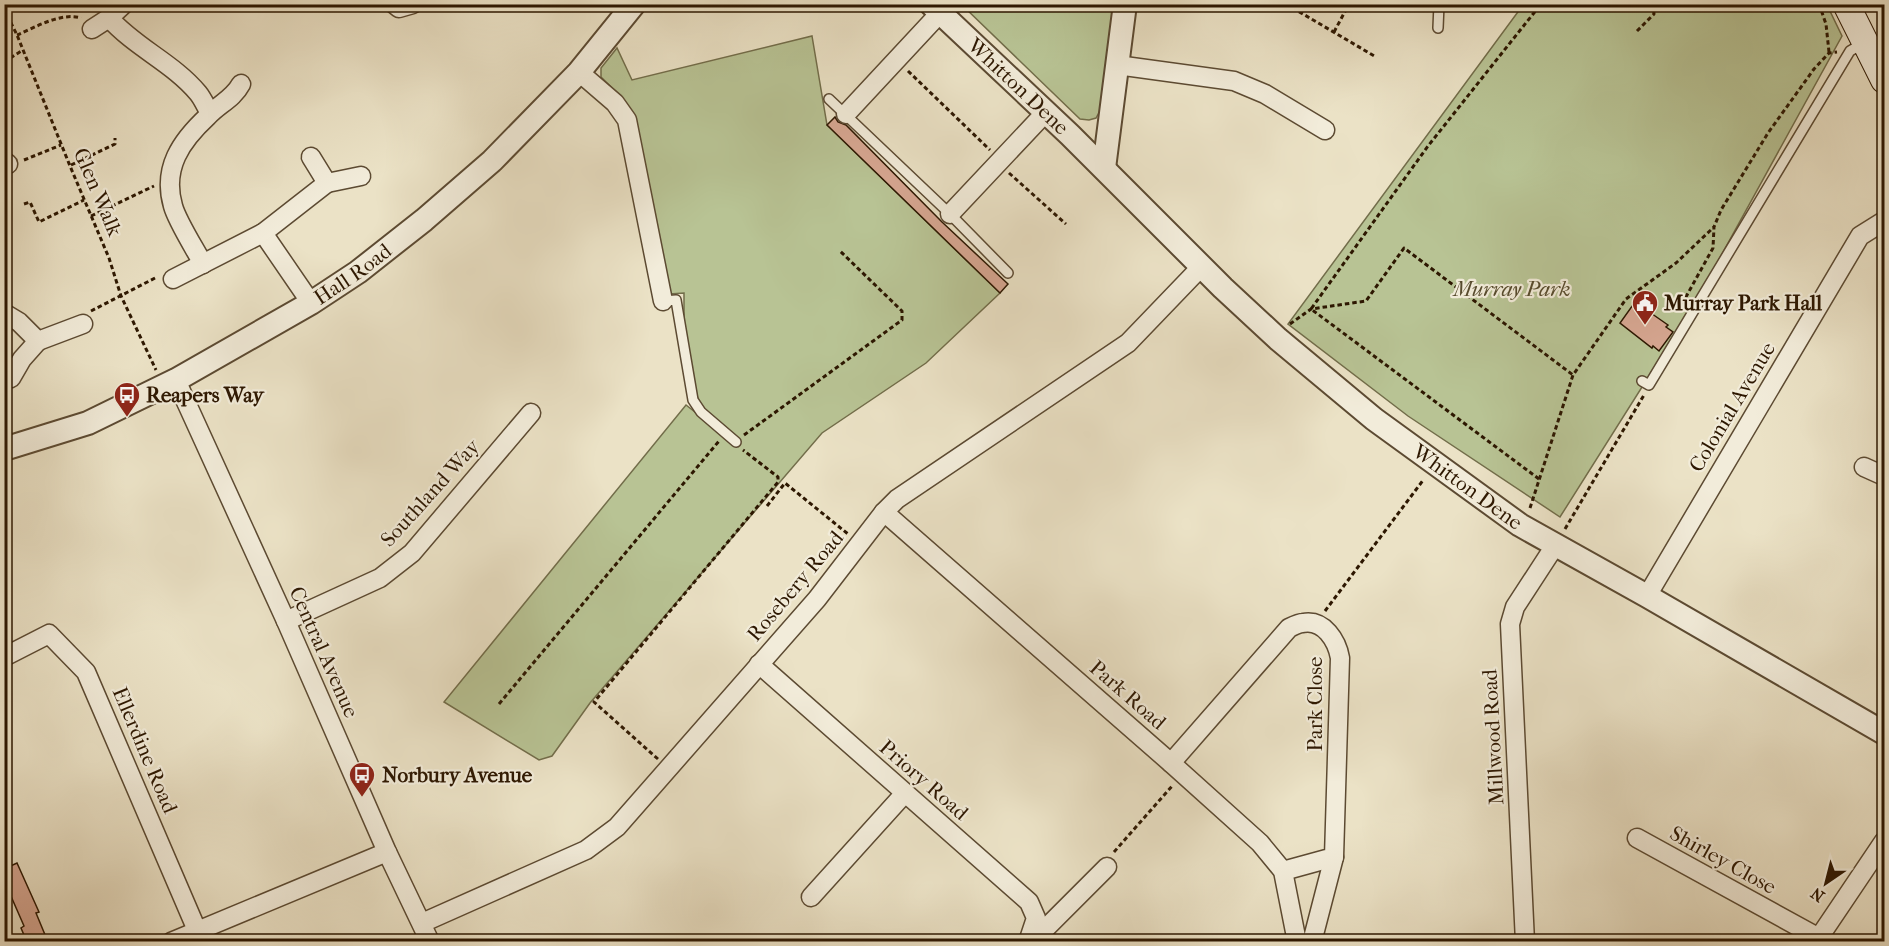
<svg xmlns="http://www.w3.org/2000/svg" width="1889" height="946" font-family="'IM FELL French Canon',serif">
  <style>
    .green { fill: #b8c394; stroke: #726d4a; stroke-width: 1.5 }
    .building { fill: #d6a691; stroke: #2d1701; stroke-width: 1.5 }
    .lines { fill: none; stroke-linecap: round; stroke-linejoin: round }
    .service-casing { stroke: #5c4a32; stroke-width: 12 }
    .minor-casing { stroke: #5c4a32; stroke-width: 21 }
    .tertiary-casing { stroke: #5c4a32; stroke-width: 26 }
    .secondary-casing { stroke: #2d1701; stroke-width: 28 }
    .path { stroke: #2d1701; stroke-width: 3; stroke-dasharray: 4.5 3; stroke-linecap: butt }
    .service { stroke: #f2ecda; stroke-width: 9 }
    .minor { stroke: #f2ecda; stroke-width: 18 }
    .tertiary { stroke: #f2ecda; stroke-width: 22 }
    .secondary { stroke: #f2ecda; stroke-width: 26 }
    .labels { text-anchor: middle; stroke-width: 4.5; stroke-linejoin: round; paint-order: stroke }
    .street-label { font-size: 21px; fill: #2d1701; stroke: #f2ecda }
    .park-label { font-size: 21px; font-style: italic; fill: #574b2d; stroke: #f2ecda }
    .poi-label { font-size: 21px; font-weight: bold; fill: #2d1701; stroke: #f2ecda; text-anchor: start }
  </style>
  <rect width="100%" height="100%" fill="#ebe2c6"/>
  <filter id="stains"><feTurbulence type="fractalNoise" baseFrequency=".00333" numOctaves="4"/><feColorMatrix values="0 0 0 0 .2 0 0 0 0 .09 0 0 0 0 .02 0 0 0 .5 -.17"/></filter>
  <radialGradient id="worn" r=".72"><stop offset=".6" stop-color="#630" stop-opacity="0"/><stop offset="1" stop-color="#630" stop-opacity=".3"/></radialGradient>
  <g class="green">
    <polygon points="962,5 1114,5 1101,109 1096,118 1089,120 1080,119"/>
    <polygon points="1523,5 1827,5 1842,36 1695,303 1560,517 1408,416 1288,324"/>
    <polygon points="812,36 827,125 1000,293 926,363 822,433 590,703 552,756 539,760 444,702 686,405 732,441 737,437 702,407 697,396 684,327 684,293 669,294 622,98 601,77 601,68 617,48 632,80"/>
  </g>
  <g class="building">
    <polygon points="835,117 838,122 846,125 942,222 1008,284 1000,293 827,125"/>
    <polygon points="1635,302 1668,325 1666,327 1673,332 1659,351 1653,346 1652,348 1620,323"/>
    <polygon points="17,863 39,912 36,913 48,942 27,942 21,928 24,926 10,894 4,894 4,869"/>
  </g>
  <g class="lines">
    <g class="service-casing">
      <g id="service">
        <polyline points="1438,28 1439,4"/>
        <polyline points="829,99 950,214 1008,273"/>
        <polyline points="663,301 676,300 693,400 701,412 736,442"/>
        <polyline points="1642,381 1649,385 1850,51 1862,44"/>
      </g>
    </g>
    <g class="minor-casing">
      <g id="minor">
        <polyline points="394,4 399,8 413,4"/>
        <path d="M109,18c27,30 64,45 89,75 5,6 8,14 12,20"/>
        <polyline points="92,29 109,18 124,4"/>
        <polyline points="1117,65 1234,81 1265,94 1325,130"/>
        <polyline points="579,72 615,103 627,120 663,301"/>
        <polyline points="846,114 940,13"/>
        <polyline points="311,157 327,183 361,176"/>
        <polyline points="4,161 8,164"/>
        <polyline points="950,214 1046,112"/>
        <polyline points="263,233 311,303"/>
        <path d="M203,264c-8,-15 -26,-43 -30,-58 -11,-38 8,-65 35,-90 11,-12 25,-17 33,-32"/>
        <polyline points="173,279 263,233 327,183"/>
        <polyline points="4,313 19,322 38,341 83,324"/>
        <polyline points="11,378 22,359 38,341"/>
        <polyline points="176,380 286,621 387,852 430,942"/>
        <polyline points="1864,467 1884,476"/>
        <polyline points="884,512 1171,763 1260,843 1283,871 1297,942"/>
        <polyline points="1647,596 1860,236 1884,221"/>
        <polyline points="286,621 380,578 412,553 531,413"/>
        <polyline points="4,657 49,634 86,672 202,942"/>
        <polyline points="759,664 1029,902 1036,918 1028,942"/>
        <path d="M1171,763l118,-135c4,-2 10,-5 14,-5 21,-4 34,18 37,35l-6,199 -51,14"/>
        <polyline points="1637,838 1819,938"/>
        <polyline points="811,897 905,793"/>
        <polyline points="422,923 586,850 617,827 817,599 884,512 897,499 1128,343 1202,266"/>
        <polyline points="171,942 387,852"/>
        <polyline points="1032,942 1107,867"/>
        <polyline points="1312,942 1334,857"/>
        <polyline points="1525,942 1510,624 1515,607 1556,544"/>
        <polyline points="1816,942 1884,841"/>
      </g>
    </g>
    <g class="tertiary-casing">
      <g id="tertiary">
        <path id="s1" d="M931,4l139,131 153,153 55,51 96,80 146,106 127,71 237,137"/>
        <polyline points="1104,168 1125,4"/>
        <path id="s2" d="M4,449l84,-26 88,-43 135,-77 47,-31 66,-52 68,-59 87,-89 55,-68"/>
      </g>
    </g>
    <g class="secondary-casing">
      <polyline id="secondary" points="1846,4 1884,80"/>
    </g>
    <g class="path">
      <polyline points="1286,4 1376,57"/>
      <polyline points="1819,4 1826,24 1829,52"/>
      <polyline points="4,9 17,35 70,166 109,258 121,296 156,370"/>
      <polyline points="1637,31 1654,14 1653,4"/>
      <polyline points="1334,32 1349,4"/>
      <path d="M17,35c19,-8 44,-23 64,-17"/>
      <polyline points="4,62 23,50"/>
      <polyline points="908,71 990,150"/>
      <polyline points="24,160 61,145"/>
      <polyline points="71,165 115,144 115,138"/>
      <polyline points="1009,173 1066,224"/>
      <polyline points="24,204 30,202 39,222 84,200"/>
      <polyline points="91,216 154,186"/>
      <polyline points="1682,304 1713,248 1714,227 1721,210 1768,133 1814,69 1829,53 1837,52"/>
      <polyline points="91,311 157,277"/>
      <polyline points="1290,324 1311,309 1366,301 1404,248 1573,375"/>
      <polyline points="744,435 902,320 902,311 839,250"/>
      <polyline points="1539,479 1311,309 1428,146 1541,4"/>
      <polyline points="767,506 785,483 848,534"/>
      <polyline points="1530,508 1573,375 1626,299 1676,263 1714,227"/>
      <polyline points="1565,529 1644,395"/>
      <polyline points="1325,611 1424,479"/>
      <polyline points="499,704 719,441"/>
      <polyline points="658,759 594,702 778,482 778,477 743,450"/>
      <polyline points="1114,852 1173,785"/>
    </g>
    <use href="#service" class="service"/>
    <use href="#minor" class="minor"/>
    <use href="#tertiary" class="tertiary"/>
    <use href="#secondary" class="secondary"/>
  </g>
  <defs>
    <g id="civic-pin" transform="scale(1.35)"><path d="M0 17L-7.5 6A9.5 9.5 0 1 1 7.5 6Z" fill="#8f2418" stroke="#f2ecda"/><path d="M-.6-6.5H3V-4.5H.6V-3L4-1V1h2V6H-6V1h2V-1L-.6-3ZM-1.2 2.5V6h2.4V2.5Z" fill="#fff"/></g>
    <g id="bus-pin" transform="scale(1.35)"><path d="M0 17L-7.5 6A9.5 9.5 0 1 1 7.5 6Z" fill="#8f2418" stroke="#f2ecda"/><path d="M-5-6H5V4H4V6H2V4H-2V6H-4V4H-5ZM-3.5-4V0h7V-4ZM-3.5 1.2v1.5H-2V1.2ZM2 1.2v1.5H3.5V1.2Z" fill="#fff"/></g>
  </defs>
  <g fill-rule="evenodd">
    <use href="#civic-pin" x="1645" y="303"/>
    <use href="#bus-pin" x="127" y="395"/>
    <use href="#bus-pin" x="362" y="775"/>
  </g>
  <g class="labels">
    <g class="street-label">
      <text dy="7" stroke="none"><textPath href="#s1" startOffset="120">Whitton Dene</textPath></text>
      <text transform="translate(98 192) rotate(67)" y="7">Glen Walk</text>
      <text dy="7" stroke="none"><textPath href="#s2" startOffset="392">Hall Road</textPath></text>
      <text transform="translate(1732 407) rotate(-59)" y="7">Colonial Avenue</text>
      <text dy="7" stroke="none"><textPath href="#s1" startOffset="723">Whitton Dene</textPath></text>
      <text transform="translate(430 493) rotate(-48)" y="7">Southland Way</text>
      <text transform="translate(795 586) rotate(-50)" y="7">Rosebery Road</text>
      <text transform="translate(324 652) rotate(66)" y="7">Central Avenue</text>
      <text transform="translate(1128 695) rotate(41)" y="7">Park Road</text>
      <text transform="translate(1315 704) rotate(-90)" y="7">Park Close</text>
      <text transform="translate(1493 737) rotate(-93)" y="7">Millwood Road</text>
      <text transform="translate(145 750) rotate(67)" y="7">Ellerdine Road</text>
      <text transform="translate(924 780) rotate(41)" y="7">Priory Road</text>
      <text transform="translate(1723 860) rotate(29)" y="7">Shirley Close</text>
    </g>
    <g class="park-label">
      <text x="1512" y="296">Murray Park</text>
    </g>
    <g class="poi-label">
      <text x="1664" y="310">Murray Park Hall</text>
      <text x="146" y="402">Reapers Way</text>
      <text x="382" y="782">Norbury Avenue</text>
    </g>
  </g>
  <rect width="1889" height="946" fill="none" stroke="#ebe2c6" stroke-width="24"/>
  <rect x="6" y="6" width="1877" height="934" fill="none" stroke="#2d1701" stroke-width="3"/>
  <rect x="12" y="12" width="1865" height="922" fill="none" stroke="#2d1701" stroke-width="1.5"/>
  <g transform="translate(1826 883) rotate(215)" stroke="#f2ecda" stroke-width="4.5" paint-order="stroke">
  <path d="M0-4.5L10 22L0 15L-10 22Z" fill="#2d1701"/>
  <text y="-9" font-size="16" font-weight="bold" text-anchor="middle" fill="#2d1701">N</text>
  </g>
  <rect width="100%" height="100%" filter="url(#stains)"/>
  <rect width="100%" height="100%" fill="url(#worn)"/>
</svg>
